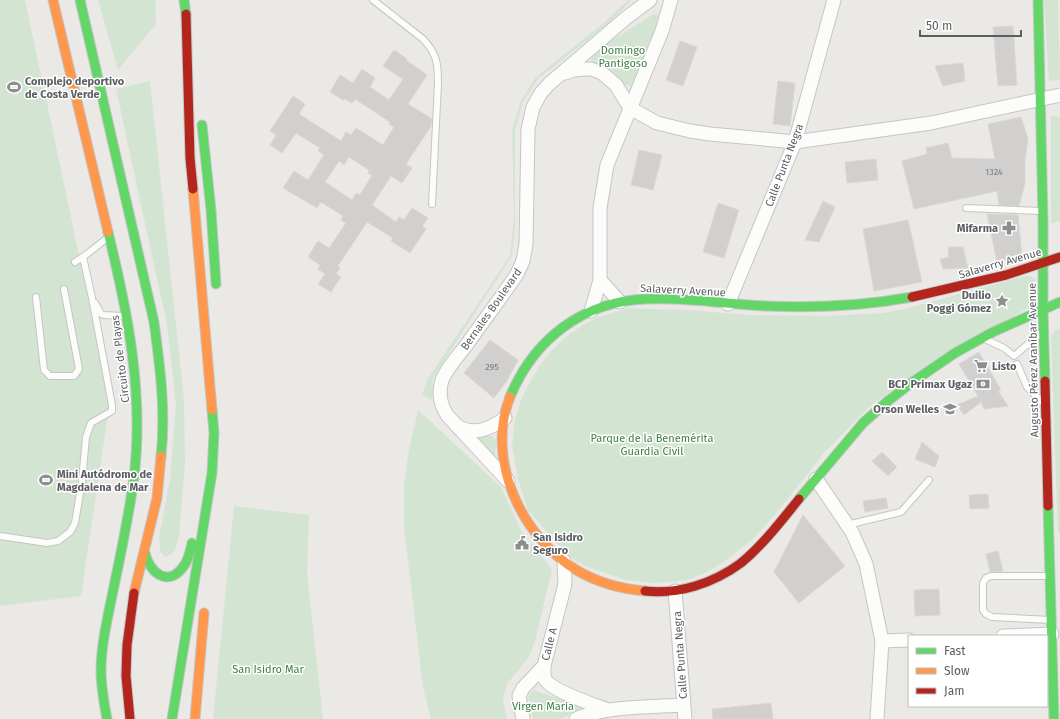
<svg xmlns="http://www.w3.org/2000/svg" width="1060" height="719" font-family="'Fira Sans',sans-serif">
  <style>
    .green { fill: #d3e5d2 }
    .building { fill: #d1d0ce; stroke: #d9d8d4; fill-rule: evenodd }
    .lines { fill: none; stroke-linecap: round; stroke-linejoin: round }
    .lane-casing { stroke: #c6c5c5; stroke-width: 8 }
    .street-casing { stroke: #c6c5c5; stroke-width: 15 }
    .fast-casing { stroke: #c5c5c6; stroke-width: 11 }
    .slow-casing { stroke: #c5c5c6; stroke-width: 11 }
    .jam-casing { stroke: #c5c5c6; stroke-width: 11 }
    .lane { stroke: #fcfcfb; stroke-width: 6 }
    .street { stroke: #fcfcfb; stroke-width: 13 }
    .fast { stroke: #63d668; stroke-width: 9 }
    .slow { stroke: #ff974d; stroke-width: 9 }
    .jam { stroke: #b3261e; stroke-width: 9 }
    .labels { text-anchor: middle; stroke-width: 3; stroke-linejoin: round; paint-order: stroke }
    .number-label { font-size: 9px; fill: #7a7b7e }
    .park-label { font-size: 11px; fill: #3d7e44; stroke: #fff }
    .poi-label { font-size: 11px; font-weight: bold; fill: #5b5d62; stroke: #fff; text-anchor: start }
    .street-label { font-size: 11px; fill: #5b5d62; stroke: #fff }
  </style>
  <rect width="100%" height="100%" fill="#eae9e5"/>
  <g class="green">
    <polygon points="0,0 25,0 110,401 81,596 0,606"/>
    <polygon points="98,0 155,0 156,24 118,70"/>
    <polygon points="628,0 632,0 606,25 538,79 523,102 515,131 515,226 512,256 433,378 432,400 422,395 427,380 510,256 514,217 512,130 521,100 536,77 605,22"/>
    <polygon points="1044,0 1058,0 1060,80 1049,81"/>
    <polygon points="654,14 658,15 660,18 631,86 624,84 607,68 592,61 591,53"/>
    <path d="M150,81l34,319 1,62 -6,73c-2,10 -3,19 -14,22l-5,-6 -1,-13 11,-58 6,-75 -9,-80 -51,-236z"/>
    <polygon points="1051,116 1060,117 1060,221 1051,223"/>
    <polygon points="1025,276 1030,276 1035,279 1037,302 872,404 824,453 775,515 753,539 724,562 705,573 688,580 655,583 626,580 596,570 577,562 559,546 528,510 518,479 512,445 515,420 522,397 538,368 551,351 567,336 583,325 599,317 629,308 687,310 750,315 827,316 883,313 909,308"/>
    <polygon points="1060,329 1060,534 1058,532 1051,337 1054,331"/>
    <polygon points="418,410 501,487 524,536 541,555 552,570 535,641 529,657 507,684 503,700 507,719 431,719 423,687 404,527 404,483 409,449"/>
    <polygon points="492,436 496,440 495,460 474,437"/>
    <polygon points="234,506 309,515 307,573 323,719 213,719"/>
    <polygon points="534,690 584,708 560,719 533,719 528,696"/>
  </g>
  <g class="building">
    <polygon points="1013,26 1017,85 998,86 993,27"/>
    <polygon points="680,41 697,47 683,86 666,80"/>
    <path d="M394,50l13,9 -1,1 21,15 -19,29 24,15 -1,7 -25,38 6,4 -10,15 -11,-7 -19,29 24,17 3,-5 5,3 8,-12 16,10 -6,8 4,3 -16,24 -19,-12 2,-3 -26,-16 -29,44 2,2 -4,6 5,3 -10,15 -13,-8 7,-10 -7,-5 2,-4 -12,-8 10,-16 11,7 17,-25 -5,-3 2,-4 -22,-14 -4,6 -34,-20 11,-17 14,9 16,-25 -6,-4 2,-3 -24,-15 -14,20 -12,-8 6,-10 -6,-4 23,-35 12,8 -6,10 42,27 5,-9 5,3 5,-7 27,17 11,-18 -5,-3 1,-2 -35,-23 -3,4 -7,-4 -2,1 -13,-8 10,-17 13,8 9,-14 13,9 -5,9 19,13 14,-21 -20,-13zM349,157l20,13 -1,3 4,2 -12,20 -4,-2 -4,7 -27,-18 14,-21 5,4z"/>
    <polygon points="963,63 965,81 943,86 935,66"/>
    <polygon points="778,81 795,83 790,126 773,124"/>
    <polygon points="1021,117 1028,139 1025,159 1025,183 1019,206 999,205 997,191 914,209 902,161 927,154 926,148 948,143 952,158 995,159 988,124"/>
    <polygon points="639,150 662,155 653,190 631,185"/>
    <polygon points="876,159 878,180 847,183 845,162"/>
    <polygon points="823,201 835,207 819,242 805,240"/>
    <polygon points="718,203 739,210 724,258 703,252"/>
    <polygon points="987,214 1018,215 1022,256 997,262"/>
    <polygon points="908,220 922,282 874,291 863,229"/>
    <polygon points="948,247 963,247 968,268 943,269 940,259 949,257"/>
    <polygon points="490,340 518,360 506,382 494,398 464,373"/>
    <polygon points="979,352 1001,390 998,391 1008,406 984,409 981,402 964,415 957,405 978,396 959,364"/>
    <polygon points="922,442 939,456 935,467 915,459"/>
    <polygon points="882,452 897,467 888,476 872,461"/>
    <polygon points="988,494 989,508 970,509 969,495"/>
    <polygon points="886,498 888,508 865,512 863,501"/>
    <polygon points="803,515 845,566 799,603 774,572"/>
    <polygon points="998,551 1003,571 990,572 986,554"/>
    <polygon points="939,589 940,615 915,616 914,590"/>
    <polygon points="771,703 773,719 713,719 712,709"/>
  </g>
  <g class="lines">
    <g class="lane-casing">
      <g id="lane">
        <path d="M373,0l50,39c14,15 15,24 15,44l-6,121"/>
        <polyline points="966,208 1040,211"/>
        <polyline points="75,262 87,254 106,239"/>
        <polyline points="36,297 44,370 50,376 74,376 79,369 64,289"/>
        <polyline points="95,303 101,314 104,315 123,316"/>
        <polyline points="985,339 1004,348 1014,356 1041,333"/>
        <polyline points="1017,364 1027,387 1042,402"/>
        <polyline points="847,525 901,512 929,480"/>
        <polyline points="0,536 47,543 58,541 70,532 75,523 82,481 86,437 91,423 112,411 112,405 92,298 83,257"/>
        <polyline points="1048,576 991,576 986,578 983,583 983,610 986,614 992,617 1050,620"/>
      </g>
    </g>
    <g class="street-casing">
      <g id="street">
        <polyline points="565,73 574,70 585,69 591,69 602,73 616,85 630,108 657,123 690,131 710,134 795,142 931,123 1060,95"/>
        <polyline points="600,280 620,302"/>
        <polyline points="728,304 795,142 834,0"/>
        <polyline points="591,311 600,280 600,208 607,165 662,31 671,0"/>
        <path d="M457,426c18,10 33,3 48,-8"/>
        <polyline points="816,479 852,532 866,564 882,641 877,719"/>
        <path d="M508,481l-61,-66c-7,-11 -9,-22 -5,-35 5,-12 15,-23 23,-33 17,-24 35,-48 52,-73l6,-13 3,-17 2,-115 5,-22 8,-14 8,-9 77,-66 24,-18"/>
        <polyline points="675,591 685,719"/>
        <polyline points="1003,636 1052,634"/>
        <polyline points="882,641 909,640"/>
        <path d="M544,666c0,4 0,10 1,13 6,12 50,26 63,31"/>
        <polyline points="523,719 519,696 523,688 544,666 565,584 564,561"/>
        <path d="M576,719c28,-13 76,-12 107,-14"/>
      </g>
    </g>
    <g class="fast-casing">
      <g id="fast">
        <path d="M80,0l74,322c6,45 12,89 7,134"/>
        <polyline points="184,0 186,14"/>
        <polyline points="1038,0 1043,220 1043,310 1045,381"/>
        <polyline points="202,125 211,210 216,284"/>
        <path d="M510,397c24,-58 73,-96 137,-98 39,-2 78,5 118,7 49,2 98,0 147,-9"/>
        <polyline points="799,499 863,423 888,401 914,381 955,353 993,332 1060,302"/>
        <polyline points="1048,506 1054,719"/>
        <path d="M145,553c4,19 23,35 38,14 6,-7 7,-16 9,-24"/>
        <path d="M107,719c-3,-16 -6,-32 -6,-48 0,-25 6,-50 11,-75 8,-39 17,-79 22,-119 10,-83 -6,-164 -26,-245"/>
        <polyline points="172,719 212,473 214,433 212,410"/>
      </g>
    </g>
    <g class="slow-casing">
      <g id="slow">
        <polyline points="53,0 108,232"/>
        <polyline points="193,189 212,410"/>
        <path d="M510,397c-25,63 12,141 68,174 21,12 43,18 67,20"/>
        <polyline points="134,593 157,498 161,456"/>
        <polyline points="195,719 204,613"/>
      </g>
    </g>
    <g class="jam-casing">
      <g id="jam">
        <polyline points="186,14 190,158 193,189"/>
        <polyline points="912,297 1006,275 1060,257"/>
        <polyline points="1045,381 1048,506"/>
        <path d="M645,591c33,4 69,-8 96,-28 22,-18 40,-42 58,-64"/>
        <polyline points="130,719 126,676 127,645 134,593"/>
      </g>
    </g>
    <use href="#lane" class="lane"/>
    <use href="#street" class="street"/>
    <use href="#fast" class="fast"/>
    <use href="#slow" class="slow"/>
    <use href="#jam" class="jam"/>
  </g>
  <defs>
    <g id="stadium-bare" transform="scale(1.08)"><path d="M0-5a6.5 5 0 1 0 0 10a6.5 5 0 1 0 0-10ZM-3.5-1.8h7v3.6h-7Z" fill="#8d8e90" stroke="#fff" stroke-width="2.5" paint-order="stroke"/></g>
    <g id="pharmacy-bare" transform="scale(1.08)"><path d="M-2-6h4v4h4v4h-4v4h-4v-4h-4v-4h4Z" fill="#8d8e90" stroke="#fff" stroke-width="2.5" paint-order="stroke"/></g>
    <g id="sight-bare" transform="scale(1.08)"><path d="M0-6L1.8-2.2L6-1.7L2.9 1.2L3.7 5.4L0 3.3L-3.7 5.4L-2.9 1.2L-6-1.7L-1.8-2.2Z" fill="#8d8e90" stroke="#fff" stroke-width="2.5" paint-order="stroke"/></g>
    <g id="supermarket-bare" transform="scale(1.08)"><path d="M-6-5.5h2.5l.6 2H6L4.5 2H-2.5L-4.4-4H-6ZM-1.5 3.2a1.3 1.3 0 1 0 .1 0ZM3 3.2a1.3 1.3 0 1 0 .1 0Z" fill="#8d8e90" stroke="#fff" stroke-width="2.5" paint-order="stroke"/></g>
    <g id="bank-bare" transform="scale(1.08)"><path d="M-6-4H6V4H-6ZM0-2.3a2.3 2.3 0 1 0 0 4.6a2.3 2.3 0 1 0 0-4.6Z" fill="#8d8e90" stroke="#fff" stroke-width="2.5" paint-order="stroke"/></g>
    <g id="school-bare" transform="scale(1.08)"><path d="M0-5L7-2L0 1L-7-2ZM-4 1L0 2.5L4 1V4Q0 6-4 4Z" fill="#8d8e90" stroke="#fff" stroke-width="2.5" paint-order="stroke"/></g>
    <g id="civic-bare" transform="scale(1.08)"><path d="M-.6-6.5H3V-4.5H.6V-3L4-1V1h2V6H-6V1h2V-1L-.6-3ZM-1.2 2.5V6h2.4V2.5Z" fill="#8d8e90" stroke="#fff" stroke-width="2.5" paint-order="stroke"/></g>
  </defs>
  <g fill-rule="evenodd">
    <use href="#stadium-bare" x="14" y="87"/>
    <use href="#pharmacy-bare" x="1009" y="228"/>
    <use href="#sight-bare" x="1002" y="301"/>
    <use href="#supermarket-bare" x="981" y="366"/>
    <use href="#bank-bare" x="983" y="384"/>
    <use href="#school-bare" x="950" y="409"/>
    <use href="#stadium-bare" x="46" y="480"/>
    <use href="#civic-bare" x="522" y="543"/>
  </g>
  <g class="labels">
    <g class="number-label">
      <text x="994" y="175">1324</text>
      <text x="492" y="370">295</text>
    </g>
    <g class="park-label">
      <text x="623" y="54">Domingo<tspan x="623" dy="13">Pantigoso</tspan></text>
      <text x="652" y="442">Parque de la Benemérita<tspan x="652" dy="13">Guardia Civil</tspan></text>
      <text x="268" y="673">San Isidro Mar</text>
      <text x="543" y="710">Virgen Maria</text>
    </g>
    <g class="poi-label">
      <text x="25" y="85">Complejo deportivo<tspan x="25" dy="13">de Costa Verde</tspan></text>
      <text x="998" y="232" text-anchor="end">Mifarma</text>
      <text x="991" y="299" text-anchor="end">Duilio<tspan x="991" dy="13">Poggi Gómez</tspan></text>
      <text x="992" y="370">Listo</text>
      <text x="972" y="388" text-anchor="end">BCP Primax Ugaz</text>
      <text x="939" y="413" text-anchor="end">Orson Welles</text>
      <text x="57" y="478">Mini Autódromo de<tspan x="57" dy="13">Magdalena de Mar</tspan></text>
      <text x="533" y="541">San Isidro<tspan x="533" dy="13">Seguro</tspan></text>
    </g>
    <g class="street-label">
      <text transform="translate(784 165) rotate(-69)" y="4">Calle Punta Negra</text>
      <text transform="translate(1000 263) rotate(-16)" y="4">Salaverry Avenue</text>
      <text transform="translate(683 290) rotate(3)" y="4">Salaverry Avenue</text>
      <text transform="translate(491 309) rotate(-55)" y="4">Bernales Boulevard</text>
      <text transform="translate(120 359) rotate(-97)" y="4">Circuito de Playas</text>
      <text transform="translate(1033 360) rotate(-91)" y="4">Augusto Pérez Araníbar Avenue</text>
      <text transform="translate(549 644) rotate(-76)" y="4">Calle A</text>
      <text transform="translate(680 655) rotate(-94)" y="4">Calle Punta Negra</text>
    </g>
  </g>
  <rect x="908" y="635" width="140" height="72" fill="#ffffff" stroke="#bdbec0"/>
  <rect x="916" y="648" width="20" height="6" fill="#63d668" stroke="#bdbec0"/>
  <text x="944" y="655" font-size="12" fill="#5b5d62">Fast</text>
  <rect x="916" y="668" width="20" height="6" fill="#ff974d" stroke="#bdbec0"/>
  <text x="944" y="675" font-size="12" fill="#5b5d62">Slow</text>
  <rect x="916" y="688" width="20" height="6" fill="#b3261e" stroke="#bdbec0"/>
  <text x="944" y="695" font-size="12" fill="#5b5d62">Jam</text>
  <path d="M920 30v6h101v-6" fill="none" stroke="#5b5d62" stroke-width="2"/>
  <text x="926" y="30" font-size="12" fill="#5b5d62" stroke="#ffffff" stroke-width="3" paint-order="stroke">50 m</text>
</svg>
